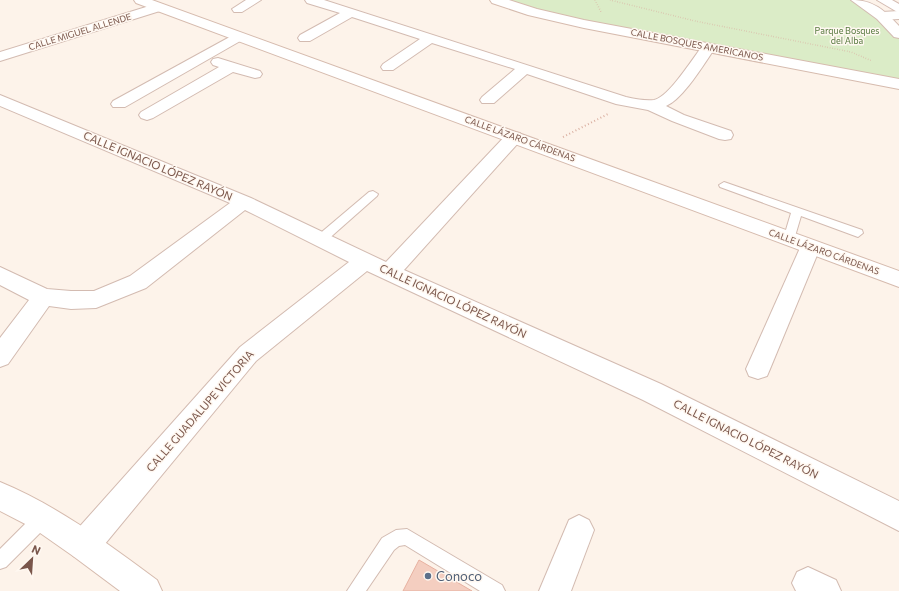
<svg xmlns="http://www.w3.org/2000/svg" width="899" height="591" font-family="Commissioner,sans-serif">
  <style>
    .green { fill: #dbecc7 }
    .building { fill: #f4cec0; stroke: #e7b1a0 }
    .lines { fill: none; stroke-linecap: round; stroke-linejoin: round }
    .service-casing { stroke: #d3bbb1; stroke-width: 2 }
    .minor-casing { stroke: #d3bbb1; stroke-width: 2 }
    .tertiary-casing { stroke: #d3bbb1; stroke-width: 2 }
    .secondary-casing { stroke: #d6bbae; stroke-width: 2 }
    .path-far1 { stroke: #dab0a2; stroke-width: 1.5; stroke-dasharray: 0.5 2; stroke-linecap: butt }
    .path { stroke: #dab0a2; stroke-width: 2; stroke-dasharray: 1 2.5; stroke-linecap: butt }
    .service { fill: #fff; fill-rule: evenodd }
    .minor { fill: #fff; fill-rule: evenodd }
    .tertiary { fill: #fff; fill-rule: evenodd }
    .secondary { fill: #fff; fill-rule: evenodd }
    .service-dot { fill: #5c6f8a; stroke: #fff8f1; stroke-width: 1.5 }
    .labels { text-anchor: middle; stroke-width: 3; stroke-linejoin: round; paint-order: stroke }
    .far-park-label { font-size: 9px; fill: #587a40; stroke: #fff8f1 }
    .far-street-label { font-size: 9px; fill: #7a564b; stroke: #fff8f1 }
    .street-label { font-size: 11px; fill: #7a564b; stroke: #fff8f1 }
    .near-service-label { font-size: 13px; fill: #4e5e75; stroke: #fff8f1; text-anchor: start }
  </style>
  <rect width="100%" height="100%" fill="#fdf3ea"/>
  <polygon class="green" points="496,0 857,0 882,16 899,34 899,81 584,24"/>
  <polygon class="building" points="419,560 472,591 403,591"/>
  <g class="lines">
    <g class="service-casing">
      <g id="service">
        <polygon points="724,182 862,230 863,233 858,237 801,216 793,243 785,243 783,240 791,213 720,187 719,185"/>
        <polygon points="373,191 378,194 377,196 325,242 317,242 316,239 317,236 369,192"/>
        <polygon points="43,510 49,512 51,518 49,524 6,567 0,569 0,549 37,512"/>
        <polygon points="407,529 502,585 505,591 480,591 405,545 399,546 394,550 366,591 347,591 382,538 396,530"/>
      </g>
    </g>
    <g class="minor-casing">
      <g id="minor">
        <polygon points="246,0 261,0 242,12 234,12 232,9"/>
        <path d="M305,0h19l302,97c9,2 19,4 28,3 15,-3 39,-42 49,-55h10l2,3c-11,16 -32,51 -49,58l18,9 47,16 2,4 -2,4 -6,1 -6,-1 -47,-18 -24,-11 -32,-6 -89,-30 -33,29h-12l-2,-3 2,-3 33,-28 -83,-26 -39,27h-10l-2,-3 2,-3 37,-25 -68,-22 -42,24h-10l-2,-3 2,-3 40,-22 -33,-10z"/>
        <polygon points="899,11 899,19 882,20 876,16 882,12"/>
        <polygon points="237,33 242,34 244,37 242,40 125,107 113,107 111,104 113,101"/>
        <polygon points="218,58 260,71 262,74 260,77 255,78 233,72 153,118 147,120 141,118 139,115 141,112 219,67 213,65 211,62 213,59"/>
        <polygon points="0,95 251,198 386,262 508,133 514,132 520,133 522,137 520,141 404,270 661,384 899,501 899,531 643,400 367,271 256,361 95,556 84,560 73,556 69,545 73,534 240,347 349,262 245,210 146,288 96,308 71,309 49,306 8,364 0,367 0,338 29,300 0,285 0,267 47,289 71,291 94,291 130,276 230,203 0,106"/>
        <polygon points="810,241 817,243 820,248 770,369 767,376 758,379 749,376 746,369 800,248 803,243"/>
        <polygon points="579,515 589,520 594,530 571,591 539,591 569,520"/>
        <polygon points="808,567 836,580 841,591 796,591 792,583 797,572"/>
      </g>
    </g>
    <g class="tertiary-casing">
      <g id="tertiary">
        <path d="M851,0c23,0 33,10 48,26v12l-5,-1 -17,-18z"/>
        <polygon points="877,0 892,0 899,4 899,13"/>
        <polygon points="159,3 165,7 163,10 0,61 0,52"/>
      </g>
    </g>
    <g class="secondary-casing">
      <g id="secondary">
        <polygon points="134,0 152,0 899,271 899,287 136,3"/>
        <polygon points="490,0 509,0 537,9 584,20 899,79 899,89 584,28 528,15 492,3"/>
        <path d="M0,482c58,24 107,61 157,98l5,11h-42l-47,-35 -40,-28 -33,-17z"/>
      </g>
    </g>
    <g class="path-far1">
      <polyline points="595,0 601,12"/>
      <polyline points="610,0 695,21 851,52 872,61"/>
    </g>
    <polyline class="path" points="563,137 608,114"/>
    <use href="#service" class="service"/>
    <use href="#minor" class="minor"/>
    <use href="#tertiary" class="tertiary"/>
    <use href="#secondary" class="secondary"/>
  </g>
  <circle class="service-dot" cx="428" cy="576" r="4"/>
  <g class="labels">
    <g class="far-park-label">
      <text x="847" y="34">Parque Bosques<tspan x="847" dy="10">del Alba</tspan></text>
    </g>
    <g class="far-street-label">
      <text transform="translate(80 32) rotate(-17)" y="3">CALLE MIGUEL ALLENDE</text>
      <text transform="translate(697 45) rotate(11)" y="3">CALLE BOSQUES AMERICANOS</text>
      <text transform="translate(520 139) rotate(20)" y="3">CALLE LÁZARO CÁRDENAS</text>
      <text transform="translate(824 252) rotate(20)" y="3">CALLE LÁZARO CÁRDENAS</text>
    </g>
    <g class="street-label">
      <text transform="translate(158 166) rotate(23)" y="4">CALLE IGNACIO LÓPEZ RAYÓN</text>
      <text transform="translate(453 301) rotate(25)" y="4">CALLE IGNACIO LÓPEZ RAYÓN</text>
      <text transform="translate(200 411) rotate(-49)" y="4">CALLE GUADALUPE VICTORIA</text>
      <text transform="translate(746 439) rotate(27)" y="4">CALLE IGNACIO LÓPEZ RAYÓN</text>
    </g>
    <g class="near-service-label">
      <text x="436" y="581">Conoco</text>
    </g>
  </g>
  <g transform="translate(32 559) rotate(25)" stroke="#fff8f1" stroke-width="3" paint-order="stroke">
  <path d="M0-3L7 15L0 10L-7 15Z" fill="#7a564b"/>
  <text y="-6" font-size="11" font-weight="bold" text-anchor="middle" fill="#7a564b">N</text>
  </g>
</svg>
